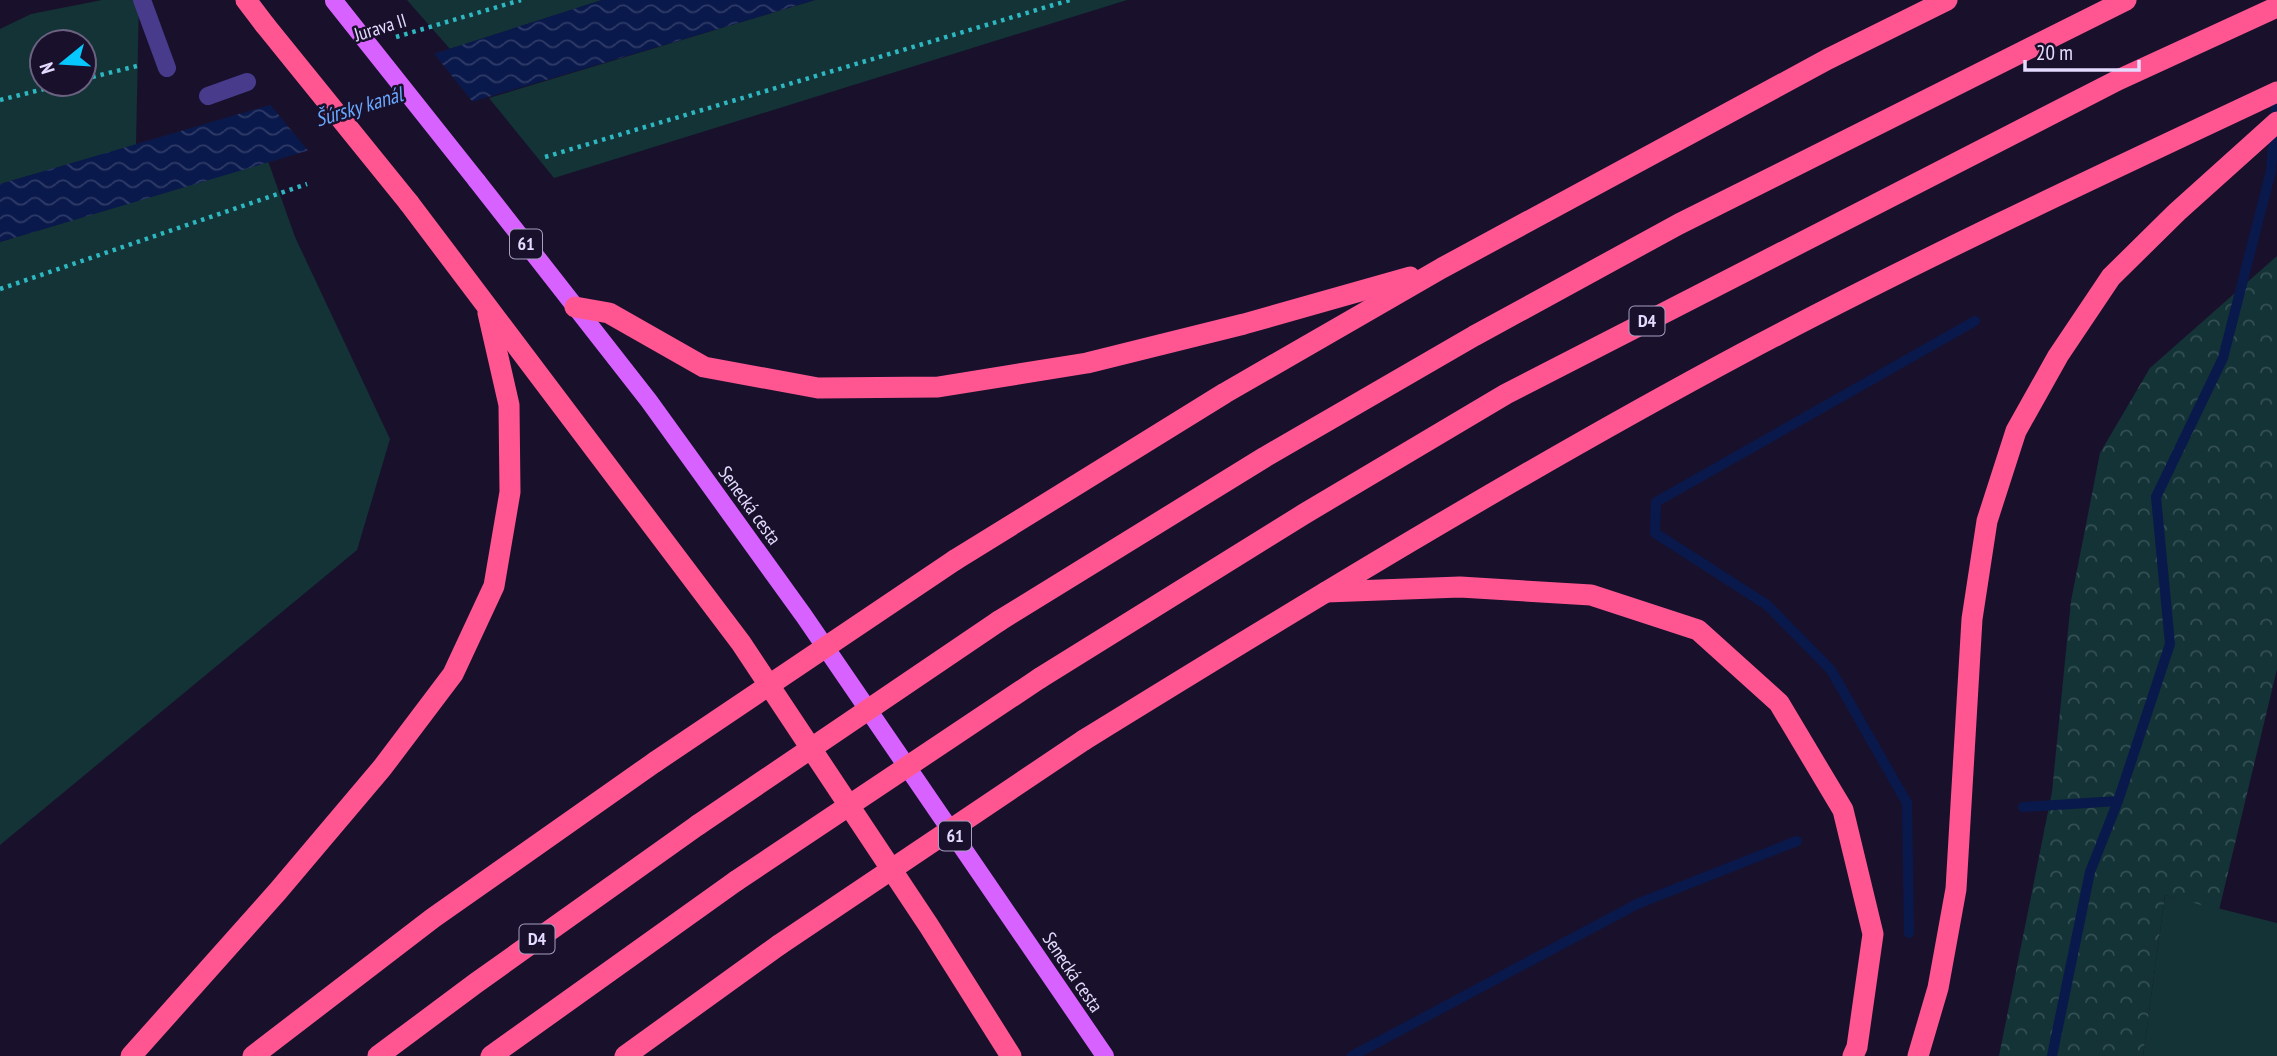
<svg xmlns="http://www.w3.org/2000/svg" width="2277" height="1056" font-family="'PT Sans Narrow',sans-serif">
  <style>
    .green { fill: #133336; fill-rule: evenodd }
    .forest { fill: url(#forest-crowns) }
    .water { fill: url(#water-waves) }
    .pier { fill: #19112c }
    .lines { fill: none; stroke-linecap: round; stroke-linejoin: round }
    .stream { stroke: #0a194c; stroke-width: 10 }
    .path { stroke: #2eb7c1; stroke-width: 4.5; stroke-dasharray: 3.5 5; stroke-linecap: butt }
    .minor { stroke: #483b8c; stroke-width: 18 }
    .major { stroke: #d862ff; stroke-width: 18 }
    .highway { stroke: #ff5692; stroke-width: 21 }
    .major-bridge { stroke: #d862ff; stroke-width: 18 }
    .highway-bridge { stroke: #ff5692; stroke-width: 21 }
    .labels { text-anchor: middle; stroke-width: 5; stroke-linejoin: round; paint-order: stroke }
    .shield { fill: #19112c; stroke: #a79ec0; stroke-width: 2 }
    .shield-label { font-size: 18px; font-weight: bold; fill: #e4dbff }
    .street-label { font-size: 19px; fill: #e4dbff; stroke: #19112c }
    .water-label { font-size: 21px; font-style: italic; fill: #69a7ff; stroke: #19112c }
  </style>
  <defs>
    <pattern id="forest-crowns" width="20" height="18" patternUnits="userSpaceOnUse" patternTransform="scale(1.75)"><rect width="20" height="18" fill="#133336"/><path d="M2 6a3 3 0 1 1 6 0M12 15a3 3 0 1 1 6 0" fill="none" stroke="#355054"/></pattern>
    <pattern id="water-waves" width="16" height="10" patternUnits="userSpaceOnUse" patternTransform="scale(1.75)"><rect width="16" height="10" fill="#0a194c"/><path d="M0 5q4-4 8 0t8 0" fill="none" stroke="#2e3a67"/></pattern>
  </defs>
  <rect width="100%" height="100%" fill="#19112c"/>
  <g class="green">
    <path d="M102,0h37l-3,145 -136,39v-155l31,-15zM42,42h42v42h-42z"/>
    <polygon points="407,0 602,0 450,49"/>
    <polygon points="815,0 1127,0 554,178 489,98"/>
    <polygon points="268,161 295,237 390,439 357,550 0,845 0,242"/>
    <polygon points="2165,895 2277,923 2277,1056 2143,1056"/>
  </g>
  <polygon class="forest" points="2277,256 2277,669 2219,910 2165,895 2143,1056 1999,1056 2052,792 2071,601 2100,453 2150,368"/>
  <polygon class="water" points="602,0 815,0 0,242 0,184 311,93"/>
  <polygon class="pier" points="432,51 476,106 310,153 268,102"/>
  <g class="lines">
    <g class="stream">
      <polyline points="2023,807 2118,801"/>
      <polyline points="1909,933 1907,803 1831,670 1767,605 1655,533 1656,502 1975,321"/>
      <polyline points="1352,1056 1637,904 1797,841"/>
      <polyline points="2052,1056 2090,872 2118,801 2170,644 2156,497 2223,358 2271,171 2277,97"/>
    </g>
    <g class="path">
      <polyline points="396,37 521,0"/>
      <polyline points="84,79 137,66"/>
      <polyline points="0,100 64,84"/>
      <polyline points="545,157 1070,0"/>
      <polyline points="0,289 307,184"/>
    </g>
    <g class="minor">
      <polyline points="142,0 167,68"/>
      <polyline points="208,96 247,82"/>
    </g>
    <polyline class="major" points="477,181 649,401 804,616 1105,1056"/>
    <g class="highway">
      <polyline points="246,0 265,25"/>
      <polyline points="409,203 741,643 929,926 1011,1056"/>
      <polyline points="575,307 609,313 704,367 818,388 938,387 1087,363 1244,324 1410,277"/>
      <polyline points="955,560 1225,393 1442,268 1828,59 1947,0"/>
      <polyline points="1326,592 1460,587 1591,595 1698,630 1779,703 1843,810 1873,934 1857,1047 1853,1056"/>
      <polyline points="999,621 1265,457 1474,336 1679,224 2126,0"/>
      <polyline points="1040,678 1304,514 1506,394 2118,80 2277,7"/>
      <path d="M1084,740c217,-134 435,-267 659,-387 175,-93 355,-177 534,-261"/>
      <polyline points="131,1056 278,891 382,768 453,674 494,586 510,492 509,405 488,313"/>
      <polyline points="253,1056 433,918 655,762"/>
      <polyline points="378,1056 476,983 698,825"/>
      <polyline points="491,1056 736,881"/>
      <polyline points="625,1056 779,945"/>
      <polyline points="1918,1056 1938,988 1956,889 1972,619 1987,521 2016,431 2058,356 2111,277 2177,212 2277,122"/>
    </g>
    <polyline class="major-bridge" points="334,1 477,181"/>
    <g class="highway-bridge">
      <polyline points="265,25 409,203"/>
      <polyline points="655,762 955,560"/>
      <polyline points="698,825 999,621"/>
      <polyline points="736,881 1040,678"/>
      <polyline points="779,945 1084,740"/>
    </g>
  </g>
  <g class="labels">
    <g class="shield">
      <rect x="510" y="229.5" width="32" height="29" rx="5"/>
      <rect x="1629.5" y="306.5" width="35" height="29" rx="5"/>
      <rect x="939" y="821.5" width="32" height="29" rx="5"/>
      <rect x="519.5" y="924.5" width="35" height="29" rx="5"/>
    </g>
    <g class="shield-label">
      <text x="526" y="250">61</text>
      <text x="1647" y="327">D4</text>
      <text x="955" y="842">61</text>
      <text x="537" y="945">D4</text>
    </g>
    <g class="street-label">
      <text transform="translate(380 27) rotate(-17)" y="7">Jurava II</text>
      <text transform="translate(750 505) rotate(54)" y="7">Senecká cesta</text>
      <text transform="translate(1073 972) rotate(56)" y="7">Senecká cesta</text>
    </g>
    <g class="water-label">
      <text transform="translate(359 107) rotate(-17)" y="7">Šúrsky kanál</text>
    </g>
  </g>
  <g transform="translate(63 63) rotate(252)"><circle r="33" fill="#19112c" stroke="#6a6280" stroke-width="2"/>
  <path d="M0-5L12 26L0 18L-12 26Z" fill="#07c7ff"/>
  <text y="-10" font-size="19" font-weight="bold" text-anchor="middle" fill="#e4dbff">N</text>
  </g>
  <path d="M2025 60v10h114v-10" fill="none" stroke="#e4dbff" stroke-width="3.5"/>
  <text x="2036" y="60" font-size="21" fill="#e4dbff" stroke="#19112c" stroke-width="5" paint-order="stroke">20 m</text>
</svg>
